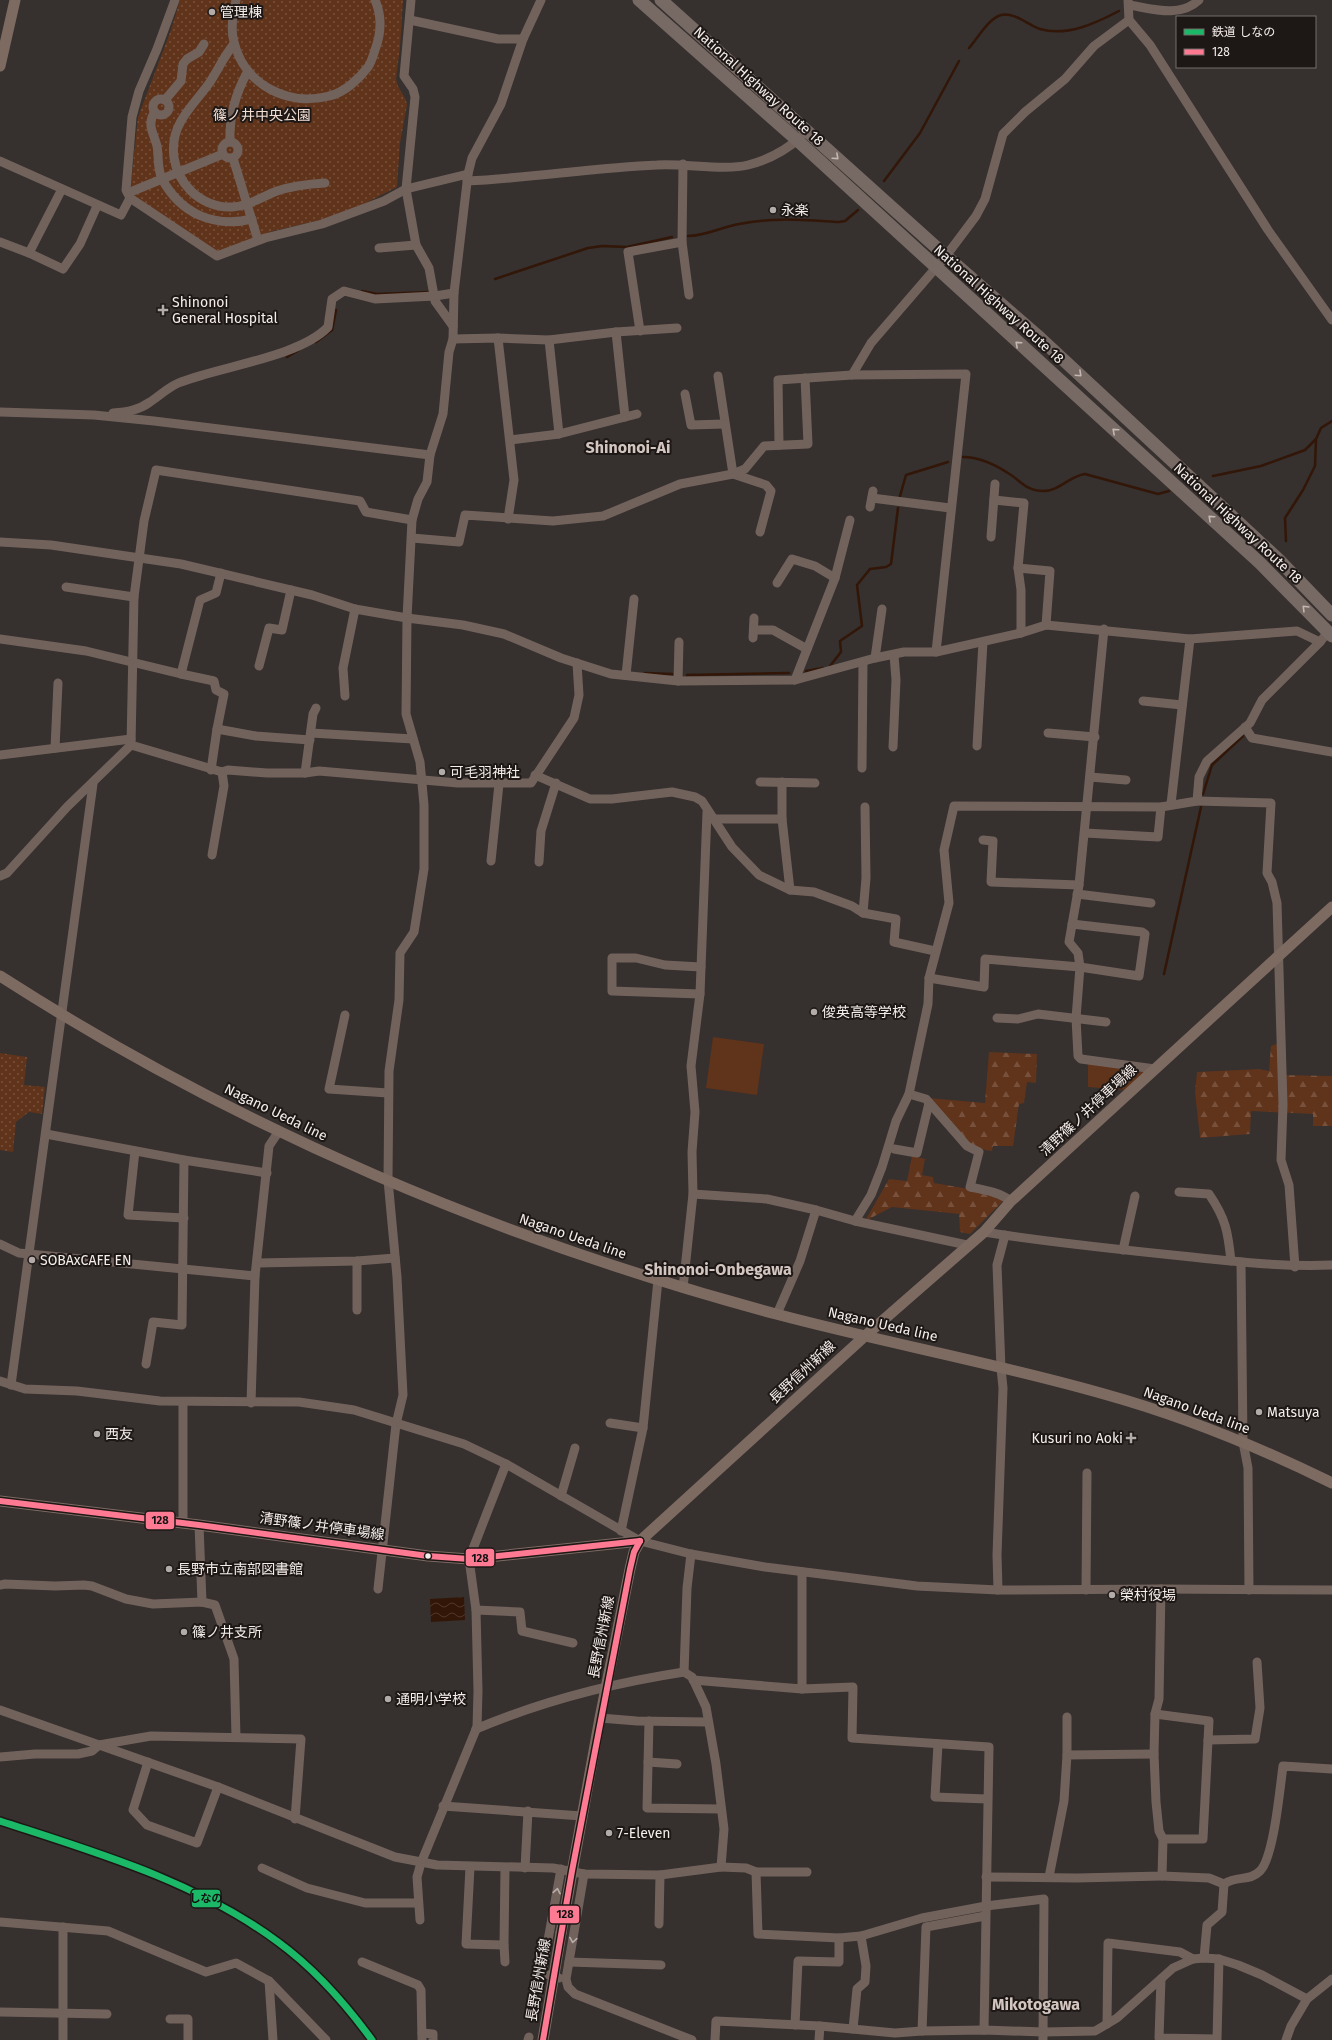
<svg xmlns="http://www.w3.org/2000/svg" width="1332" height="2040" font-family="'Fira Sans','Noto Sans JP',sans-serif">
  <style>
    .grass { fill: #60331b }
    .forest { fill: url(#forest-firs) }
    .park { fill: url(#park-dots) }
    .water { fill: url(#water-waves) }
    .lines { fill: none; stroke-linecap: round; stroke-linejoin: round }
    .stream { stroke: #321607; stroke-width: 2.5 }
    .minor { stroke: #72625c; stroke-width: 9 }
    .major { stroke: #7d6b62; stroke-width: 11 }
    .highway { stroke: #776963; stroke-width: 13 }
    .major-bridge { stroke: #7d6b62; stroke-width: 11 }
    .bus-1-casing { stroke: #1d1816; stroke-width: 9 }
    .bus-1 { stroke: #fe7a93; stroke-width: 6 }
    .rail-1-casing { stroke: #1d1816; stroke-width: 10 }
    .rail-1 { stroke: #1ab867; stroke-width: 7 }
    .oneway { stroke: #c3b8b4 }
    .oneway2 { stroke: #baaeaa }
    .poi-dot { fill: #b2aba8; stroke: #1d1816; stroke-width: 1.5 }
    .bus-dot { fill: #f5edea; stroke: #1d1816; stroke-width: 1.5 }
    .labels { text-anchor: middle; stroke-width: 4; stroke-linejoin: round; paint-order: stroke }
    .poi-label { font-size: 14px; fill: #f5edea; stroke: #1d1816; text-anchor: start }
    .street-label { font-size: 14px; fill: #f5edea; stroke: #1d1816 }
    .park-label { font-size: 14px; fill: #f1ded4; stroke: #1d1816 }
    .quarter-label { font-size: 16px; font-weight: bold; fill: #d3c5bf; stroke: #1d1816 }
    .line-badge { stroke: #1d1816; stroke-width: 1.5 }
    .pale-badge-label { font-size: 11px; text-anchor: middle; font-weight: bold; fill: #111 }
  </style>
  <defs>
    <pattern id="forest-firs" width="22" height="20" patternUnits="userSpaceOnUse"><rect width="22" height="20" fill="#60331b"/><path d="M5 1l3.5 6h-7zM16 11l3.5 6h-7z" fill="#77513c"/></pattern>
    <pattern id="park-dots" width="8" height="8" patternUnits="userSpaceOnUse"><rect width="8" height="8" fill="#60331b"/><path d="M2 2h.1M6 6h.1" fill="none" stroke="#77513c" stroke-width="1.8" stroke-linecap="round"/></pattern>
    <pattern id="water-waves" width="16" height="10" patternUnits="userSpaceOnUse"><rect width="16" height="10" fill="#321607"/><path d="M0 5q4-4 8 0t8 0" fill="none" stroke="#50382b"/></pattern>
  </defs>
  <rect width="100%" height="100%" fill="#36302e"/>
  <g class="grass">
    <polygon points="713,1037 764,1044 757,1095 706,1088"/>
    <polygon points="1088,1063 1147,1070 1126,1090 1088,1087"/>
  </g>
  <g class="forest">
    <polygon points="1279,1043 1280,1075 1332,1076 1332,1126 1313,1126 1313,1114 1251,1111 1250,1134 1200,1138 1195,1092 1197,1072 1259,1069 1269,1071 1271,1046"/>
    <path d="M989,1052l48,2 -1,29 -9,-1 -3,21 -5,1 -6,42h-20l-1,5c-29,-3 -46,-33 -64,-53l57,5z"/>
    <polygon points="912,1156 925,1159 922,1175 933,1177 934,1183 969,1189 1004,1200 970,1234 960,1232 959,1214 892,1207 865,1221 889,1179 907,1181"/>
  </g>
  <g class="park">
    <polygon points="180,0 403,0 400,47 396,79 398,86 406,100 407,105 400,143 397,187 362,205 321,220 273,231 216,253 132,196 131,183 138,117 171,30"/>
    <polygon points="0,1053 27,1057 24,1085 45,1087 42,1114 29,1112 16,1122 13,1152 0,1150"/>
  </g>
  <polygon class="water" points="464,1597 465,1620 431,1622 430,1599"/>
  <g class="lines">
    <g class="stream">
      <path d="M969,48c9,-10 19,-29 32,-33 14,-3 27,10 39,14 27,8 56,-6 79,-18"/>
      <polyline points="884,181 920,133 959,61"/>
      <path d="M688,236c17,0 34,-9 51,-12 36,-7 64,-4 100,-2l6,-1 13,-11"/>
      <polyline points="495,279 588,248 602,246 627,247 672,237"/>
      <polyline points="362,291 377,294 430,292"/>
      <polyline points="316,342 332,330 336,310"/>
      <polyline points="287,357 299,350"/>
      <path d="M963,457c17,0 31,7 45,16 12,7 18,18 35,18 17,0 26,-15 42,-17l73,20 11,-3"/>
      <polyline points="1213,476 1261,466 1305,450 1316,439 1321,428 1332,421"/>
      <polyline points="900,496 906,475 948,462"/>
      <polyline points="1286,541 1285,518 1303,490 1315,466 1316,439"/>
      <polyline points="830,666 841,652 840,641 862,626 857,585 870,569 886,567 891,564 898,508"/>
      <polyline points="806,671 823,668"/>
      <polyline points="645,673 672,674"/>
      <polyline points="687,675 789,673"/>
      <polyline points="1203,794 1212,765 1243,736"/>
      <polyline points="1164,974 1201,807"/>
    </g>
    <g class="minor">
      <polyline points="175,0 157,49 139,91 132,117 126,190 130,198 217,256 265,238 322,224 384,201 406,189 468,174"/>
      <path d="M236,0c-3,13 -6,29 -2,42 10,43 55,65 95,54 15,-3 30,-17 39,-29 3,-4 5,-11 7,-17 6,-16 7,-34 0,-50"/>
      <polyline points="411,0 404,76 413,89 415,97 406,189 416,245 429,268 435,301 453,326"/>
      <polyline points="1128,0 1129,20 1150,45 1268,230 1332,320"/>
      <path d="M1129,5c24,4 51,13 70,-5"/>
      <polyline points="410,20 498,39 523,39"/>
      <path d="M234,44c-10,12 -15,24 -24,38 -9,13 -21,25 -29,39 -13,23 -9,51 10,70 10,10 26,17 41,16 17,-1 29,-10 45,-16 15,-5 31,-7 48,-8"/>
      <circle cx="161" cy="107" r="8"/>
      <polyline points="165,100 181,81 183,64 187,59 199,52 204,44"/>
      <path d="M155,112c-9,12 -1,22 2,34 2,11 0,22 5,33 19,35 52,49 90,40"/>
      <path d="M230,142c-1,-26 5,-48 18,-71"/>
      <circle cx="230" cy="150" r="8"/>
      <polyline points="233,158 257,237"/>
      <polyline points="0,161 121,215 130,198"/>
      <polyline points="683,164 682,242 689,295"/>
      <path d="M467,181c63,-3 126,-13 190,-16 26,-2 68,6 91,0 20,-5 37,-14 53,-28"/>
      <polyline points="128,193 223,154"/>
      <polyline points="0,242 29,253 63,269 80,244 97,206"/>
      <polyline points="379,248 416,245"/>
      <polyline points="29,253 62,189"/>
      <polyline points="640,331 628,252 682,242"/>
      <polyline points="616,332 625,417"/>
      <polyline points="498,338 514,480 508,519"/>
      <polyline points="453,339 498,338 549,340 616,332 677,328"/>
      <polyline points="549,340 559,434"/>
      <polyline points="852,375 871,343 946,256 976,216 985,199 1003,134 1025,112 1065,79 1094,46 1129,20"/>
      <polyline points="718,376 733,474 766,485 771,491 760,532"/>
      <polyline points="685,394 691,425 724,424"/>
      <polyline points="0,412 94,415 154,421 430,455"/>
      <path d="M113,413c14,-1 26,-3 37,-11 11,-7 19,-16 31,-20 41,-16 118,-25 147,-55l4,-28 12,-8 31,8 60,-3 19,-3"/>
      <polyline points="510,440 559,434 637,414"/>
      <polyline points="779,445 778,380 852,375 966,374 936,652"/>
      <polyline points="872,498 950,508"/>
      <polyline points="994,500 1024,503 1018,568 1021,590 1021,633"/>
      <polyline points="870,507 873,491"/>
      <polyline points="991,537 995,484"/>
      <polyline points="412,538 459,542 465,515 553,521 603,516 680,484 733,474 745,469 764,446 808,444 805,378"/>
      <polyline points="0,542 51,545 181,564 312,595 355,609 407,618 412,520 418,499 427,482 430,455 443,414 449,352 453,339 454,293 468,174 472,158 501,104 523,39 541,0"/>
      <polyline points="1018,568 1050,571 1046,625"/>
      <polyline points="777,583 792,559 815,566 835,578"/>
      <polyline points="66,587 134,597"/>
      <polyline points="1104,629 1079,885 1069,942 1078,953 1080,967 1076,1018 1078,1056 1081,1059 1155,1069"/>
      <polyline points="754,630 773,630 807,649"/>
      <polyline points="753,638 754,618"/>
      <polyline points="0,639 86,651 181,674"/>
      <polyline points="875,658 882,609"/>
      <polyline points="259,666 269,628 282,630 291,590"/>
      <polyline points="626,675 634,599"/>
      <polyline points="795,680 835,578 850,520"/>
      <polyline points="678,681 679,642"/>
      <polyline points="345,696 343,668 355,609"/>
      <polyline points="1143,701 1182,705"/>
      <polyline points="1245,727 1252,738 1332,752"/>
      <polyline points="217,729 256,736 310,740"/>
      <polyline points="311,733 413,739"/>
      <polyline points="1048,733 1095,737"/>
      <polyline points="131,745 134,597 144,521 156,470 360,501 366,512 412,520"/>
      <polyline points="131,745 222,772 228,770 267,773 305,773 319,771 458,783 531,783 574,718 579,695 577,663"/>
      <polyline points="977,746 983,642"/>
      <polyline points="893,747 896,680 894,655"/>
      <polyline points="55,748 58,683"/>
      <polyline points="0,755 131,739"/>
      <polyline points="862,768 863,662"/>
      <polyline points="211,770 217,729 224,694 216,690 214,681 181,674 200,600 216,593 221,573"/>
      <polyline points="305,773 313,714 316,708"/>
      <polyline points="535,775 590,799 612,799 672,792 695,797 702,801 732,847 759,875 790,890 814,892 852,906 863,913 896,919 894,942 935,951"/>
      <polyline points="1090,777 1126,780"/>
      <polyline points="760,782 815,783"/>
      <polyline points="1197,801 1271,803 1267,873 1272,882 1277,903 1283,1105 1281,1160 1289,1185 1295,1267"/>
      <polyline points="1171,804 1190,639"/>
      <polyline points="714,819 782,819 790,890"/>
      <polyline points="782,819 782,782"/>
      <polyline points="1085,833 1158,837 1161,807"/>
      <polyline points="983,840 993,841 991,882 1079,885"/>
      <polyline points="212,855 224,786 222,772"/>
      <polyline points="491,861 499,784"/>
      <polyline points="539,862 541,831 556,783"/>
      <polyline points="0,876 7,873 67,807 131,745"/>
      <polyline points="1077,894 1151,903"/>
      <polyline points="863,913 866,878 865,807"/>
      <polyline points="929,978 984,987 985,959 1080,967 1139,976 1145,934 1142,932 1072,924"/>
      <polyline points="700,994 612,991 612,958 636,958 665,965 701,967"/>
      <polyline points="345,1015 329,1089 388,1093"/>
      <polyline points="997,1018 1018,1019 1038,1014 1106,1022"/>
      <path d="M909,1094l17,5 41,47 12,6 -9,35c14,3 29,5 41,14"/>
      <polyline points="46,1134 184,1160 267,1173"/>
      <polyline points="894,1149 917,1153 929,1103"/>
      <polyline points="135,1151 128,1215 184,1218"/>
      <path d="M1179,1192l30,2c17,25 19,38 22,67"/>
      <polyline points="693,1194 767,1199 816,1210 855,1221 967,1245"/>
      <polyline points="855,1221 871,1195 882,1167 896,1121 909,1094 928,1004 929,978 949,903 944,850 954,806 1161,807 1197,801 1199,777 1207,761 1250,723 1262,700 1320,642"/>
      <path d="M984,1232c69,11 139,18 208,25 47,5 93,10 140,8"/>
      <polyline points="0,1244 19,1253 255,1276"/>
      <polyline points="1123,1250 1135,1196"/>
      <polyline points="1241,1262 1243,1442 1248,1468 1249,1590"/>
      <polyline points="258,1263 357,1261 395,1258"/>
      <polyline points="683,1288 693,1194 692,1152 695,1112 691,1066 700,994 707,812"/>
      <polyline points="357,1310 357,1261"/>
      <polyline points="777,1314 800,1261 816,1210"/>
      <polyline points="146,1364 153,1322 182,1325 184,1160"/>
      <polyline points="0,1381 25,1389 77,1391 160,1401 299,1402 354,1410 464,1444 506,1464 640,1541 691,1554 765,1567 917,1586 998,1590 1161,1589 1332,1590"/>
      <polyline points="11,1385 93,784"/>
      <polyline points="183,1403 183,1523"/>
      <polyline points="251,1403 255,1276 269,1146 279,1131"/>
      <polyline points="610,1423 643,1428"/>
      <polyline points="561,1496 575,1448"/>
      <polyline points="199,1525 202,1602"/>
      <polyline points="621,1531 643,1428 658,1280"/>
      <polyline points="0,1585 5,1584 55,1586 84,1585 92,1586 126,1599 153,1604 202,1602 215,1605 234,1659 236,1737"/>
      <polyline points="378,1589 396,1424 403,1395 397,1277 388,1180 389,1071 399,1000 400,953 414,932 424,869 424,805 420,762 406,714 407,618 463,625 504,634 561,658 611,674 678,681 795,680 875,658 904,652 936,652 1021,633 1046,625 1190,639 1297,631 1320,642 1328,632"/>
      <polyline points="998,1590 997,1555 1003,1388 1001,1368 997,1265 1005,1235"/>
      <polyline points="1086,1590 1087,1473"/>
      <polyline points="476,1610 520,1612 522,1631 573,1643"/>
      <polyline points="684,1672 687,1588 691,1554"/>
      <polyline points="693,1680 802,1689 802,1572"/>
      <polyline points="802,1689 853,1687 852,1738 989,1747 984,2030"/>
      <polyline points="0,1710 218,1787 395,1857 437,1865 553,1868 584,1874 660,1875 721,1867"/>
      <polyline points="1155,1714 1209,1721 1203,1839 1163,1839"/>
      <polyline points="600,1718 637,1721 708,1722"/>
      <polyline points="649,1721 647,1808 721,1809"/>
      <path d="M476,1729c66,-28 137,-46 208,-57l8,5 14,30 10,57 8,65 -3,38 25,1 10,4 2,62 81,4 22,-2 61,-18 64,-12 58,-7 -1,141"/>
      <polyline points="1208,1740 1255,1739 1260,1708 1257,1662"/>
      <polyline points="938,1744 935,1797 987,1799"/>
      <polyline points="1067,1755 1067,1717"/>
      <polyline points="0,1757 35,1754 78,1754 92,1751 99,1745 151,1736 301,1739 295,1819"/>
      <polyline points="148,1762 133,1810 147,1825 197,1843 218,1787"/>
      <polyline points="648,1762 677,1764"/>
      <polyline points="443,1806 582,1816"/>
      <polyline points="470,1867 466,1944 504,1945 505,1868"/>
      <polyline points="262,1868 307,1888 365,1903 418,1903"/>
      <polyline points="525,1868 528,1811"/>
      <polyline points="756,1872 807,1872"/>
      <polyline points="584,1874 566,1979 568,1987 575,1994 692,2040"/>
      <polyline points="1162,1876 1209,1878 1224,1884"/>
      <polyline points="986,1877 1077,1878 1162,1876 1163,1839 1159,1831 1156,1802 1154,1754 1155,1714 1159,1699 1161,1589"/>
      <polyline points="1049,1877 1064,1801 1067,1755 1154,1754"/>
      <path d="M1224,1884c14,-9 25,-2 36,-13 14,-14 20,-84 23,-105l49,3"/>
      <polyline points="420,1920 417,1877 421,1863 477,1727 478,1691 476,1610 469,1559 506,1464"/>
      <polyline points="0,1922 108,1931 206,1972 236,1963 269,1981 326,2040"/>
      <polyline points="659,1924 660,1875"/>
      <polyline points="63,1927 63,2040"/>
      <polyline points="504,1945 505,1962"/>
      <polyline points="1204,1958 1207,1925 1222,1912 1224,1884"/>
      <polyline points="362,1962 418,1985 421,1990 422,2040"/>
      <polyline points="569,1962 661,1965"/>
      <polyline points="559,1978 542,1973 561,1869"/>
      <polyline points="1161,1979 1159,2038 1217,2039 1219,1959"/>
      <polyline points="269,1981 273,2040"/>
      <polyline points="0,2012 107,2014"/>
      <polyline points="170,2019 188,2019 188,2040"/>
      <polyline points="1107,2024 1108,1943 1180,1952 1193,1959"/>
      <polyline points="795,2025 798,1961 839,1962 839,1938"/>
      <polyline points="853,2029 857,1989 865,1982 866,1966 861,1936"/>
      <polyline points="922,2031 926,1927 985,1916"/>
      <polyline points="422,2033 433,2034 433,2040"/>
      <polyline points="528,2040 529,2037"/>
      <polyline points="715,2040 716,2021 820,2026 895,2033 922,2031 984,2030 1043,2032 1095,2031 1117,2018 1173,1968 1193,1959 1204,1958 1219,1959 1238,1965 1262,1975 1307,1999"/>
      <polyline points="819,2040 820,2026"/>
      <polyline points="1286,2040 1291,2026 1307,1999 1332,1979"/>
    </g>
    <g class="major">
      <polyline points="0,66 15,0"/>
      <path d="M0,976c238,153 503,265 776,338 109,29 220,49 328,80 79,22 155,53 228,89"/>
      <polyline points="0,1501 199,1525 428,1556 469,1559 640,1541"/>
      <polyline points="561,1933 600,1718 630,1569 634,1552 640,1541 865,1336 984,1232 1011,1201 1332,907"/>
    </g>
    <g class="highway">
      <polyline points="639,0 797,140 1260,563 1332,636"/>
      <polyline points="661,0 946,256 1040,338 1279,560 1332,615"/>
    </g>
    <polyline class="major-bridge" points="543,2040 561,1933"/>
    <g class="bus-1-casing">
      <g id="bus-1">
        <polyline points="0,1501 199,1525 428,1556 469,1559 640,1541"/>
        <polyline points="543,2040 572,1871 630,1569 634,1552 640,1541"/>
      </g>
    </g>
    <use href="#bus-1" class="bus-1"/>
    <g class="rail-1-casing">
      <path id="rail-1" d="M0,1821c95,31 196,60 278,121 37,27 67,61 94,98"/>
    </g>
    <use href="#rail-1" class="rail-1"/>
  </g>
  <defs><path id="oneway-chevron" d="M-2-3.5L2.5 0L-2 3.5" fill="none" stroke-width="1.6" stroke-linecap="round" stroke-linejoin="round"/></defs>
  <g class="oneway">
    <use href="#oneway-chevron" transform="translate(836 157) rotate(42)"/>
    <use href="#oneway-chevron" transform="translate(1018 344) rotate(-138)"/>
    <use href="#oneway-chevron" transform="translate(1079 374) rotate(43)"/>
    <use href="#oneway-chevron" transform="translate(1115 431) rotate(-138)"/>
    <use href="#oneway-chevron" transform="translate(1211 518) rotate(-138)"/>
    <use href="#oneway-chevron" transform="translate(1305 608) rotate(-135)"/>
  </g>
  <g class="oneway2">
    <use href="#oneway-chevron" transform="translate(557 1891) rotate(-80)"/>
    <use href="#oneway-chevron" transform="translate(573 1940) rotate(99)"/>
  </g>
  <g class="poi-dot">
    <circle cx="212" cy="12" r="4"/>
    <circle cx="773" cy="210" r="4"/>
    <path d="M161 304h4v4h4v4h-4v4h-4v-4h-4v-4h4z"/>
    <circle cx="442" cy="772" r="4"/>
    <circle cx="814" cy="1012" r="4"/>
    <circle cx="32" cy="1260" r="4"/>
    <circle cx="1259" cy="1412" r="4"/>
    <circle cx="97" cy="1434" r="4"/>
    <path d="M1129 1432h4v4h4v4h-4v4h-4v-4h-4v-4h4z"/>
    <circle cx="169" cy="1569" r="4"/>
    <circle cx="1112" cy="1595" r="4"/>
    <circle cx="184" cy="1632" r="4"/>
    <circle cx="388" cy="1699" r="4"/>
    <circle cx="609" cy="1833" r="4"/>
  </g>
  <circle class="bus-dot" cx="428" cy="1556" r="3.5"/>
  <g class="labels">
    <g class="poi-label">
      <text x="220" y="17">管理棟</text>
      <text x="781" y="215">永楽</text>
      <text x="172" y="307">Shinonoi<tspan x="172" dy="16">General Hospital</tspan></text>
      <text x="450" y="777">可毛羽神社</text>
      <text x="822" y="1017">俊英高等学校</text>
      <text x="40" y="1265">SOBAxCAFE EN</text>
      <text x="1267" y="1417">Matsuya</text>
      <text x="105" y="1439">西友</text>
      <text x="1123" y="1443" text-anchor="end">Kusuri no Aoki</text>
      <text x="177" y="1574">長野市立南部図書館</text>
      <text x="1120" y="1600">榮村役場</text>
      <text x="192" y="1637">篠ノ井支所</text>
      <text x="396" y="1704">通明小学校</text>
      <text x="617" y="1838">7-Eleven</text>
    </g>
    <g class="street-label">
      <text transform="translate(759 86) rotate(42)" y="5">National Highway Route 18</text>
      <text transform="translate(999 304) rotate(42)" y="5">National Highway Route 18</text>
      <text transform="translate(1238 523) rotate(43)" y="5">National Highway Route 18</text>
      <text transform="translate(1088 1110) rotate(-43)" y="5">清野篠ノ井停車場線</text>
      <text transform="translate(276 1112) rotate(26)" y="5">Nagano Ueda line</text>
      <text transform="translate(573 1236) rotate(19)" y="5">Nagano Ueda line</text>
      <text transform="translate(883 1324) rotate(13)" y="5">Nagano Ueda line</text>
      <text transform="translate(802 1372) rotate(-43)" y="5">長野信州新線</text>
      <text transform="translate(1197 1410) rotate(20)" y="5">Nagano Ueda line</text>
      <text transform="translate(322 1526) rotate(8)" y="5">清野篠ノ井停車場線</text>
      <text transform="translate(601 1637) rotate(-79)" y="5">長野信州新線</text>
      <text transform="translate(538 1980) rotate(-80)" y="5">長野信州新線</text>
    </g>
    <g class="park-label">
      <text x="262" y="120">篠ノ井中央公園</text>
    </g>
    <g class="quarter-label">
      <text x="628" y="453">Shinonoi-Ai</text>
      <text x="718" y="1275">Shinonoi-Onbegawa</text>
      <text x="1036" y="2010">Mikotogawa</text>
    </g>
  </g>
  <g class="line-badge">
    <rect x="145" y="1511" width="30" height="19" rx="4" fill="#fe7a93"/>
    <rect x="465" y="1548" width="30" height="19" rx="4" fill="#fe7a93"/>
    <rect x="191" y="1889" width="30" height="19" rx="4" fill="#1ab867"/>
    <rect x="549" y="1905" width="31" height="19" rx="4" fill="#fe7a93"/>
  </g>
  <g class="pale-badge-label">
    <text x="160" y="1524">128</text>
    <text x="480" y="1562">128</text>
    <text x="206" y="1902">しなの</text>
    <text x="565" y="1918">128</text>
  </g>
  <rect x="1176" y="16" width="140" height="52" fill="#1d1816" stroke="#736d6b"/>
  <rect x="1184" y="29" width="20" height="6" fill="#1ab867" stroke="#736d6b"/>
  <text x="1212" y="36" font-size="12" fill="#f5edea">鉄道 しなの</text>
  <rect x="1184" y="49" width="20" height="6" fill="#fe7a93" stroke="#736d6b"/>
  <text x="1212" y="56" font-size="12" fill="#f5edea">128</text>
</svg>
